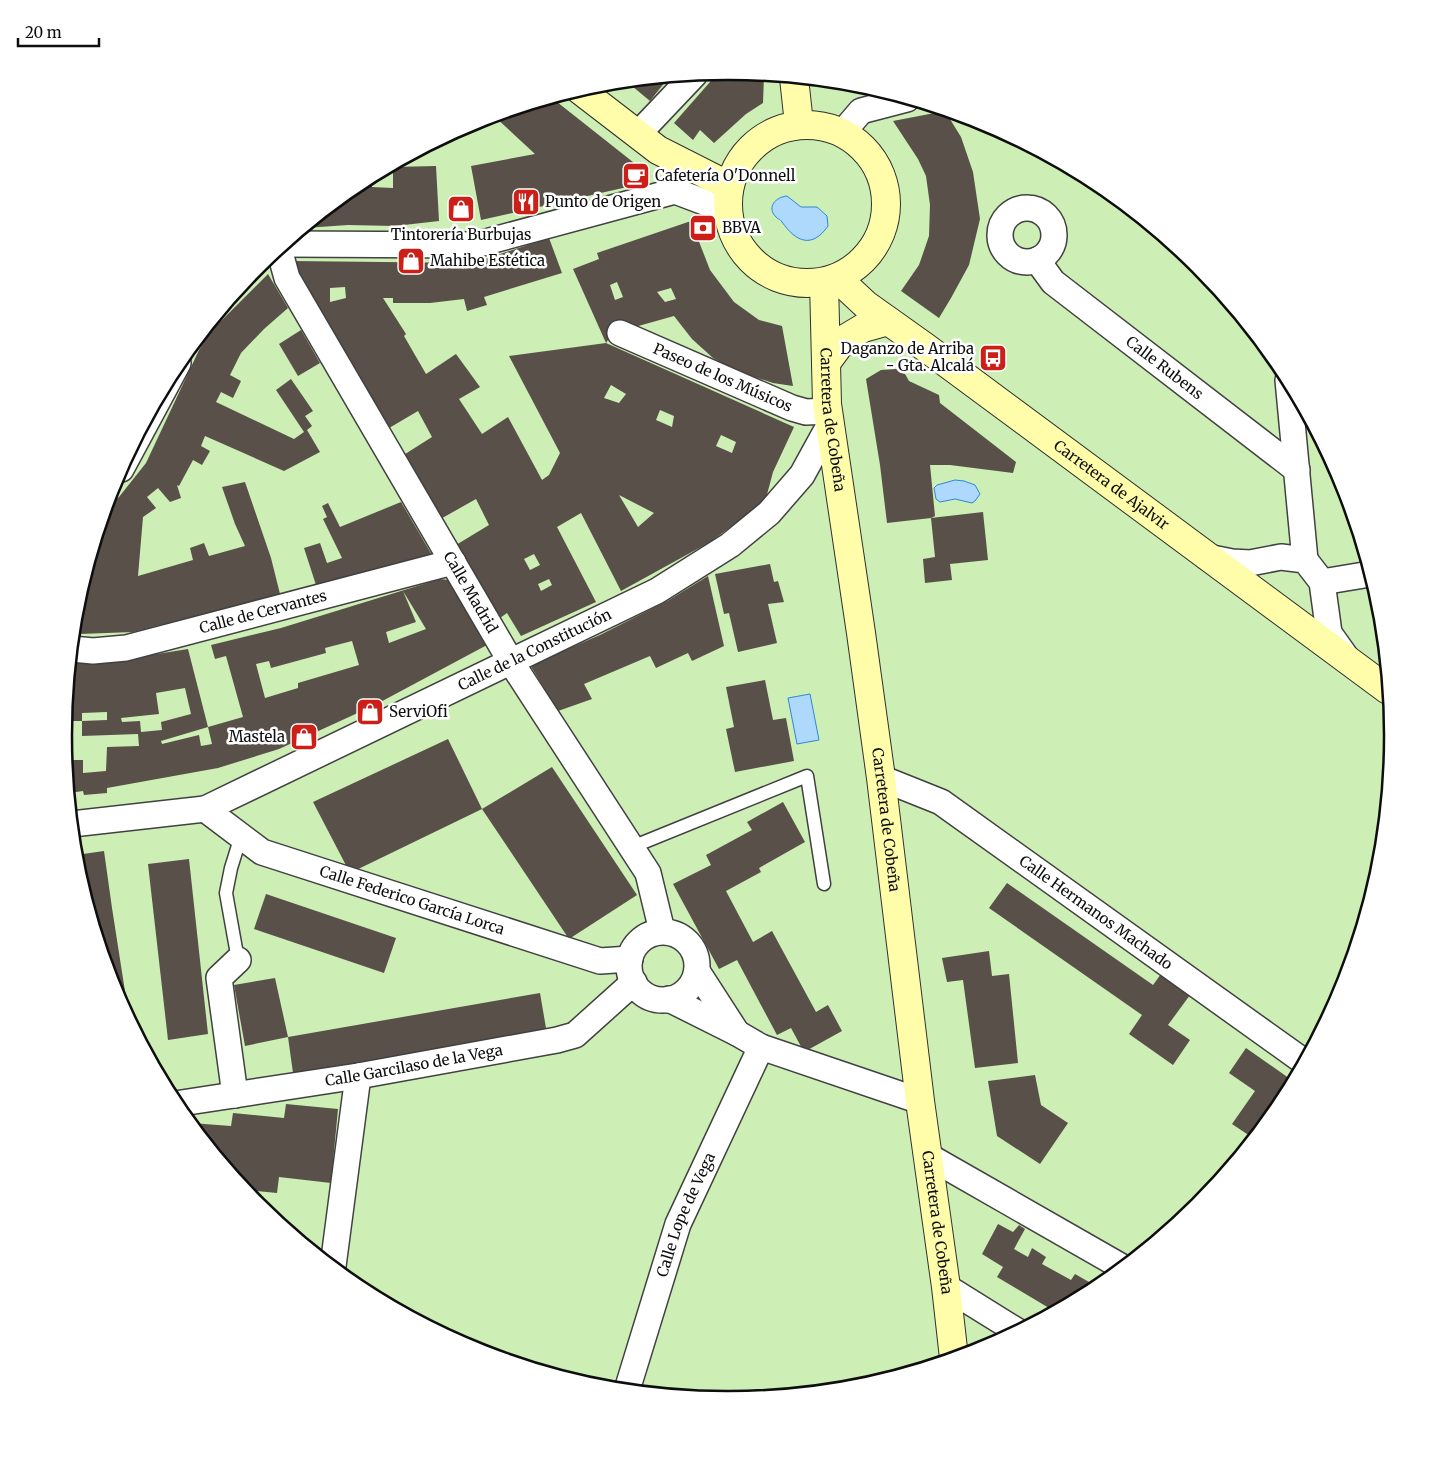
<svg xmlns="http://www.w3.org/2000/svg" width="1456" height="1471" font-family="Merriweather,serif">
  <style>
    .green { fill: #cdeeb4 }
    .water { fill: #aed8fc; stroke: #2e87da }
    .building { fill: #585049; fill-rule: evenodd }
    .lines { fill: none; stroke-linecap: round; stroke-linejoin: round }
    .lane-casing { stroke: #414141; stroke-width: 15 }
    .street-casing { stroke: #414141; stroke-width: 28 }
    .secondary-casing { stroke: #303030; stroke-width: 30 }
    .lane { stroke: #fff; stroke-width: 12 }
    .street { stroke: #fff; stroke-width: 25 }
    .secondary { stroke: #fffdaa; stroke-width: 28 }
    .labels { text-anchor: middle; stroke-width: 5; stroke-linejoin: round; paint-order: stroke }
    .poi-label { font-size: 15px; fill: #0e0e0e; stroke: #fff; text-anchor: start }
    .street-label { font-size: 15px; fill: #0e0e0e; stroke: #fff }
    .rim { fill: none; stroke: #0e0e0e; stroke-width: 2.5 }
  </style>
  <rect width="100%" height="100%" fill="#fffdef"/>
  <circle class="green" cx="728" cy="735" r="662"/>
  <g class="water">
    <path d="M787,196l14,11h16l10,9 1,10c-16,23 -32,16 -46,-4 -4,-5 -2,-1 -6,-5 -10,-10 0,-20 11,-21z"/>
    <polygon points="955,480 964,481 975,485 980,494 975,501 972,503 955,499 940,502 936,499 934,488 937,485"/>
    <polygon points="810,694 819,740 797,744 788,698"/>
  </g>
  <g class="building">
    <polygon points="728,71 764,75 763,103 746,114 714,143 700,130 693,140 674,123 717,74"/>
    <polygon points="669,77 650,101 626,81"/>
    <polygon points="552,98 643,170 636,185 481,220 471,166 535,154 494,116"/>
    <polygon points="945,111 961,137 973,172 980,219 969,265 951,298 939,318 901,291 919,265 929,236 930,205 926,176 918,159 893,121"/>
    <polygon points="436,166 439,221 395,226 348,225 305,228 359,183 372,176 372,187 393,188 393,167"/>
    <path d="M691,221l19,49 24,32 25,18 23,6 11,60 -20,-3 -39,-13 -21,-12 -21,-19 -18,-23 -50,14 -3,-10 -15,23 -33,-74 26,-10 -2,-6zM617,282l6,15 -8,3 -5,-15zM671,288l5,11 -11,3 -8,-10z"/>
    <path d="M549,238l13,35 -78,24 3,8 -20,6 -3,-12 -34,4h-37v-5h-10l23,36 -2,2 22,38 30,-20 24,33 -21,12 23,35 26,-17 34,63 7,-5 11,-22 -51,-97 97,-13 188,84 -21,45 -8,30 -55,40 -89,49 -40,-78 -24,14 39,75 -75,34 -14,-23 -7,5 -44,-73 33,-20 -13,-26 -39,22 -35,-65 30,-19 -14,-26 -34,20 -92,-170 181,2zM345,287l1,11 -16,4v-14zM611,385l15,9 -7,9 -15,-5zM660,410l14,6 -2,11 -16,-7zM721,435l15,7 -4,11 -16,-7zM619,495l35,18 -16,14zM534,554l6,11 -10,5 -6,-11zM549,579l3,6 -11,6 -3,-7z"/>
    <polygon points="268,274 288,308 264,329 241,353 230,375 241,381 233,398 221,392 216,402 294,439 304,432 276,390 291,379 313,411 305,416 312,426 307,430 320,452 284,471 205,436 201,446 210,451 202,465 193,460 179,486 177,485 181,498 170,502 158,488 147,497 156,508 143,517 138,576 193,560 190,548 204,543 209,556 245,546 235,524 222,487 245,482 271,558 280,594 133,632 80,634 79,599 107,506 119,497 146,463 199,350 211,331"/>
    <polygon points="301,330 320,363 298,376 279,344"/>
    <polygon points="896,369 905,374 909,381 939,395 940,403 1016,462 1013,473 950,465 930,465 935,516 931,518 983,512 988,560 950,564 952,580 925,583 923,559 935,557 931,518 887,523 880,465 866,379 881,370"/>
    <polygon points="401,502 432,555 316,585 304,548 320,543 327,563 342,558 323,519 327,517 322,506 328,503 340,527"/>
    <polygon points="770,564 774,582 778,581 784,602 768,604 777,643 738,652 729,613 724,614 715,574"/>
    <polygon points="708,576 724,646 692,661 688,653 656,668 650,656 584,684 592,699 558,711 530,665 600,635 669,600"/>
    <path d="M440,579l9,1 38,65 -114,61 -94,43 -61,19 -111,20v5l-23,2 -1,-4 -14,2 -3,-33h17v13l23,-2 1,-24 32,-1 -1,-12 -56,2v-15l25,-1v-8l-25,1v8h-16l5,-61 36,2 81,-13 20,78 -47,14 1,3 37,-9 2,11 11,-2 -4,-17 35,-10 -17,-61 -11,3 -4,-14 70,-17zM403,591l23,38 -37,14 -3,-11 30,-10zM352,641l7,24 -61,18v5l-33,10 -9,-34 13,-3 2,7 55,-15 -1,-5zM185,688l6,26 -30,8 1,8 -21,2 -1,-11 -18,1 -1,-4 38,-4 -3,-21z"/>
    <polygon points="765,680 773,720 786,718 794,761 735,772 726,729 734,727 726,687"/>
    <polygon points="448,739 482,809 350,873 313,802"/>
    <polygon points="552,767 637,895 569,939 482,809"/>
    <polygon points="783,802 805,842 759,868 761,872 726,891 753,942 772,931 816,1012 828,1005 842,1031 804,1052 791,1028 777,1035 737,960 719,969 673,884 711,865 706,855 752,830 747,822"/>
    <polygon points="104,851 112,908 129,1017 114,989 76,865 76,855"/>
    <polygon points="189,859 208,1034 168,1040 148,864"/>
    <polygon points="1007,883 1153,985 1161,974 1190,995 1168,1025 1190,1040 1173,1065 1129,1034 1142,1015 989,908"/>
    <polygon points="266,894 396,938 384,973 254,929"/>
    <polygon points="989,951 992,976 1009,974 1018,1063 975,1068 963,980 947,982 942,958"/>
    <polygon points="275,978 288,1037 540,993 547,1034 293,1073 288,1037 245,1046 234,985"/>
    <polygon points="1246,1048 1293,1081 1280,1105 1253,1138 1232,1124 1255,1091 1229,1073"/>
    <polygon points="1035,1075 1041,1105 1068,1123 1040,1164 997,1136 988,1081"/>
    <polygon points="286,1104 338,1109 331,1183 279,1177 277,1193 246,1190 191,1123 231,1126 233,1113 284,1118"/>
    <polygon points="998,1224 1013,1232 1019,1225 1025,1229 1014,1249 1028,1257 1032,1248 1046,1257 1042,1264 1071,1280 1075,1274 1089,1282 1085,1289 1089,1292 1054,1311 997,1277 1003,1267 982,1254"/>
  </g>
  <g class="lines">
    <g class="lane-casing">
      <g id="lane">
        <polyline points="632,847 807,776 824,884"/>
        <polyline points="238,960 226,893 231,868 241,836"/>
      </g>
    </g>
    <g class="street-casing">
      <g id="street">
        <polyline points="843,132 861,111 907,99"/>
        <polyline points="638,134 694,75"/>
        <circle cx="1027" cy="235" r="27"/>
        <polyline points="285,244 475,245 675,191 728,211"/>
        <path id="s1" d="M279,249l8,29 224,384 137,211 14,58"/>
        <path id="s2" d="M1037,260l16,22 244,188"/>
        <path id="s3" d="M620,333l172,75 14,4 22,-1"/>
        <polyline points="1288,380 1305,560"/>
        <polyline points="121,469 178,363"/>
        <polyline points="1207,557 1232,562 1250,563 1281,557 1305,560 1322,582 1329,633 1346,657"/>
        <polyline points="1322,582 1370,574"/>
        <path id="s4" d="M72,649l21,2 33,-3 327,-86"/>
        <path id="s5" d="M881,778l60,24 362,259"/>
        <path id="s6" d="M205,809l57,43 338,109 30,-2"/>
        <path id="s7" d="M72,824l133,-15 452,-218 73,-46 39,-32 33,-38 28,-51"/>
        <circle cx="663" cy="966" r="34"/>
        <polyline points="697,971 737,1033"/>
        <polyline points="669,999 737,1033 761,1047 920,1101"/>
        <polyline points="235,1095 219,978 238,960"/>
        <path id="s8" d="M175,1104l183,-28 199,-36 18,-5 59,-53"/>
        <polyline points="928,1156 1122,1267"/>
        <polyline points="333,1266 358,1076"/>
        <polyline points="946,1287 1017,1331"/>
        <path id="s9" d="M627,1390l51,-166 83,-177"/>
      </g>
    </g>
    <g class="secondary-casing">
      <g id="secondary">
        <polyline points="794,78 799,124"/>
        <polyline points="580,90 658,150 729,186"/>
        <circle cx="807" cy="204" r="79"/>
        <path id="s10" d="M837,278l29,27 59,42 463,343"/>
        <path id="s11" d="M824,282l3,122 34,229 20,145 39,323 26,186 8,71"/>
        <polyline points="826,363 843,340 863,328 888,321"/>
      </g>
    </g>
    <use href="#lane" class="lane"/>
    <use href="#street" class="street"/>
    <use href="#secondary" class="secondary"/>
  </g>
  <defs>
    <g id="cafe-square" transform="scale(1.4375)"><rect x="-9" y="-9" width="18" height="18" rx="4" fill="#cc1f18" stroke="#fff"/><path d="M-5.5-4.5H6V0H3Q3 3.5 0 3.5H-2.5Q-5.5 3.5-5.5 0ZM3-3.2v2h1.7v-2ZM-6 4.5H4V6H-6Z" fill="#fff"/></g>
    <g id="restaurant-square" transform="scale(1.4375)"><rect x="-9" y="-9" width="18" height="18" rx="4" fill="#cc1f18" stroke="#fff"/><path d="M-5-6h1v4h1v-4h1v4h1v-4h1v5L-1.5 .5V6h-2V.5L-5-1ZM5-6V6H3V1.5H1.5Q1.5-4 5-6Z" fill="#fff"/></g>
    <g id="shop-square" transform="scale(1.4375)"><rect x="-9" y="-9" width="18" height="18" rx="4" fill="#cc1f18" stroke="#fff"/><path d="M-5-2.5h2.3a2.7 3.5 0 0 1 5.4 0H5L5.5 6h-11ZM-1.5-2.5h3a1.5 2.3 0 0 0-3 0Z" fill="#fff"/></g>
    <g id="bank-square" transform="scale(1.4375)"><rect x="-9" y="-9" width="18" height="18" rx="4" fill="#cc1f18" stroke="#fff"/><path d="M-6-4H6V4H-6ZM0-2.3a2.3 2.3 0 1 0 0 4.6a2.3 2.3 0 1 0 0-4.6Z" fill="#fff"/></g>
    <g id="bus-square" transform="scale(1.4375)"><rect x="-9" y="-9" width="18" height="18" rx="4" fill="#cc1f18" stroke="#fff"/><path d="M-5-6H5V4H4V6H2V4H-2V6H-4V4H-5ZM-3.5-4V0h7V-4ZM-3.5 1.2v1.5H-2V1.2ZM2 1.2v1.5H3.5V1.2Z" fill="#fff"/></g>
  </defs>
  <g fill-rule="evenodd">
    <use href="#cafe-square" x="636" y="176"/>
    <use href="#restaurant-square" x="526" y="202"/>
    <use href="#shop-square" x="461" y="209"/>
    <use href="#bank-square" x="703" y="228"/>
    <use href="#shop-square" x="411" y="261"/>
    <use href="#bus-square" x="993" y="358"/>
    <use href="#shop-square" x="370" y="712"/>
    <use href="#shop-square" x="304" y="737"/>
  </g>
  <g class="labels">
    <g class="poi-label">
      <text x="655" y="181">Cafetería O'Donnell</text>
      <text x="545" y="207">Punto de Origen</text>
      <text x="722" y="233">BBVA</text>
      <text x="461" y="240" text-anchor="middle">Tintorería Burbujas</text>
      <text x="430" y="266">Mahibe Estética</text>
      <text x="974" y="354" text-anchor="end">Daganzo de Arriba<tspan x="974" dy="17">- Gta. Alcalá</tspan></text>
      <text x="389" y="717">ServiOfi</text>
      <text x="285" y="742" text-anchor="end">Mastela</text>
    </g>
    <g class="street-label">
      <text dy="5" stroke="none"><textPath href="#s2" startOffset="168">Calle Rubens</textPath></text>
      <text dy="5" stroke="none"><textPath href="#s3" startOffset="112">Paseo de los Músicos</textPath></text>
      <text dy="5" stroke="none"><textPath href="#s11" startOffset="138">Carretera de Cobeña</textPath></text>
      <text dy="5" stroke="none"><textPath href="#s10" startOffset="344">Carretera de Ajalvir</textPath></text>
      <text dy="5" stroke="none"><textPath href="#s1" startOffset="394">Calle Madrid</textPath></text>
      <text dy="5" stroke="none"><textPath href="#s4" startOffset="196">Calle de Cervantes</textPath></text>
      <text dy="5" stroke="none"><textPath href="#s7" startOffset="500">Calle de la Constitución</textPath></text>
      <text dy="5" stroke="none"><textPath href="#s11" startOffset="542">Carretera de Cobeña</textPath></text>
      <text dy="5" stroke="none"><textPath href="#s6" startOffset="229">Calle Federico García Lorca</textPath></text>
      <text dy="5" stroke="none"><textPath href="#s5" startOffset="255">Calle Hermanos Machado</textPath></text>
      <text dy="5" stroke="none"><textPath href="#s8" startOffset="242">Calle Garcilaso de la Vega</textPath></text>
      <text dy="5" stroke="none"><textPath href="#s9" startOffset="185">Calle Lope de Vega</textPath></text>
      <text dy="5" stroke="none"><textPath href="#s11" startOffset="948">Carretera de Cobeña</textPath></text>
    </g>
  </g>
  <path d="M0 0H1456V1471H0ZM727 80H729A655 655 0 0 1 1384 735V736A655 655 0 0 1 729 1391H727A655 655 0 0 1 72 736V735A655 655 0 0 1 727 80Z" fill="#fff" fill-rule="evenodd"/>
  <path class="rim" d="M727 80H729A655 655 0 0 1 1384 735V736A655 655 0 0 1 729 1391H727A655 655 0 0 1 72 736V735A655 655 0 0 1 727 80Z"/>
  <path d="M18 38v8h81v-8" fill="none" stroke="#0e0e0e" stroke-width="2.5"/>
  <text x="25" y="38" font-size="15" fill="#0e0e0e" stroke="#ffffff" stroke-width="4" paint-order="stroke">20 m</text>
</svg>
